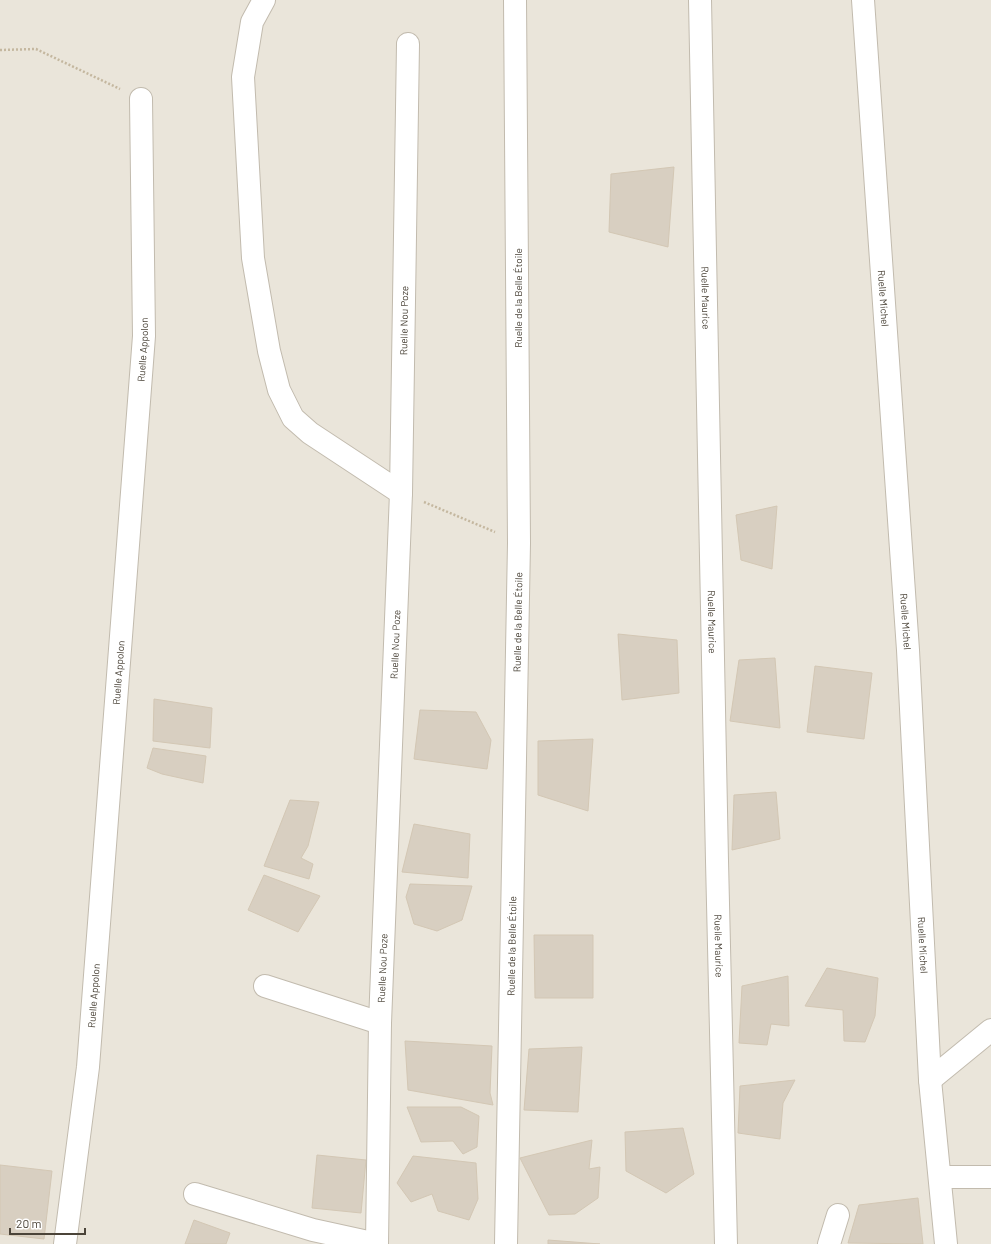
<svg xmlns="http://www.w3.org/2000/svg" width="991" height="1244" font-family="Barlow,sans-serif">
  <style>
    .residential { fill: #eae5da }
    .building { fill: #d8cfc1; stroke: #d3c7b4 }
    .lines { fill: none; stroke-linecap: round; stroke-linejoin: round }
    .minor-casing { stroke: #c2bbae; stroke-width: 24 }
    .path { stroke: #c4b79f; stroke-width: 2.5; stroke-dasharray: 2 2; stroke-linecap: butt }
    .minor { stroke: #fff; stroke-width: 22 }
    .labels { text-anchor: middle; stroke-width: 3; stroke-linejoin: round; paint-order: stroke }
    .street-label { font-size: 10px; fill: #4b4439; stroke: #fff }
  </style>
  <rect width="100%" height="100%" fill="#f6f3ec"/>
  <rect class="residential" x="0" y="0" width="991" height="1244"/>
  <g class="building">
    <polygon points="674,167 668,247 609,232 611,174"/>
    <polygon points="777,506 772,569 741,560 736,515"/>
    <polygon points="618,634 677,640 679,693 622,700"/>
    <polygon points="775,658 780,728 730,721 739,660"/>
    <polygon points="815,666 872,673 864,739 807,732"/>
    <polygon points="154,699 212,708 210,748 153,741"/>
    <polygon points="420,710 476,712 491,740 487,769 414,759"/>
    <polygon points="593,739 588,811 538,795 538,741"/>
    <polygon points="153,748 206,756 203,783 162,774 147,768"/>
    <polygon points="776,792 780,839 732,850 734,795"/>
    <polygon points="290,800 319,802 308,846 301,858 313,864 309,879 264,866"/>
    <polygon points="414,824 470,834 468,878 402,872"/>
    <polygon points="264,875 320,896 298,932 248,910"/>
    <polygon points="410,884 472,886 462,920 437,931 414,924 406,897"/>
    <polygon points="534,935 593,935 593,998 535,998"/>
    <polygon points="827,968 878,978 875,1016 865,1042 844,1041 843,1010 805,1006"/>
    <polygon points="788,976 789,1026 771,1024 767,1045 739,1043 742,986"/>
    <polygon points="405,1041 492,1046 490,1093 493,1105 408,1090"/>
    <polygon points="582,1047 578,1112 524,1110 529,1049"/>
    <polygon points="795,1080 783,1103 780,1139 738,1133 740,1086"/>
    <polygon points="407,1107 461,1107 479,1116 477,1147 463,1154 453,1141 421,1142"/>
    <polygon points="683,1128 694,1174 666,1193 626,1171 625,1132"/>
    <polygon points="592,1140 589,1169 600,1167 598,1198 575,1214 549,1215 520,1158"/>
    <polygon points="317,1155 366,1160 361,1213 312,1208"/>
    <polygon points="413,1156 476,1163 478,1199 469,1220 438,1211 432,1194 411,1202 397,1183"/>
    <polygon points="0,1165 52,1171 44,1239 0,1234"/>
    <polygon points="918,1198 923,1244 848,1243 859,1205"/>
    <polygon points="194,1220 230,1233 226,1244 185,1244"/>
    <polygon points="548,1240 600,1244 548,1244"/>
  </g>
  <g class="lines">
    <g class="minor-casing">
      <g id="minor">
        <polyline points="264,0 252,22 243,77 253,258 269,351 279,390 293,418 310,433 401,493"/>
        <path id="s1" d="M700,0l17,861 9,383"/>
        <path id="s2" d="M863,0l45,650 22,430 16,164"/>
        <polyline points="265,986 380,1023"/>
        <polyline points="930,1080 991,1030"/>
        <polyline points="940,1177 991,1177"/>
        <polyline points="195,1194 313,1230 377,1244"/>
        <path id="s3" d="M65,1244l23,-177 56,-731 -3,-237"/>
        <path id="s4" d="M377,1244l3,-221 21,-530 7,-449"/>
        <path id="s5" d="M506,1244l13,-701 -4,-543"/>
        <polyline points="829,1244 838,1215"/>
      </g>
    </g>
    <g class="path">
      <polyline points="0,50 36,49 120,89"/>
      <polyline points="424,502 495,532"/>
    </g>
    <use href="#minor" class="minor"/>
  </g>
  <g class="labels">
    <g class="street-label">
      <text transform="translate(518 298) rotate(-90)" y="4">Ruelle de la Belle Étoile</text>
      <text dy="4" stroke="none"><textPath href="#s1" startOffset="298">Ruelle Maurice</textPath></text>
      <text dy="4" stroke="none"><textPath href="#s2" startOffset="299">Ruelle Michel</textPath></text>
      <text dy="4" stroke="none"><textPath href="#s4" startOffset="924">Ruelle Nou Poze</textPath></text>
      <text dy="4" stroke="none"><textPath href="#s3" startOffset="898">Ruelle Appolon</textPath></text>
      <text dy="4" stroke="none"><textPath href="#s5" startOffset="622">Ruelle de la Belle Étoile</textPath></text>
      <text dy="4" stroke="none"><textPath href="#s1" startOffset="622">Ruelle Maurice</textPath></text>
      <text dy="4" stroke="none"><textPath href="#s2" startOffset="623">Ruelle Michel</textPath></text>
      <text dy="4" stroke="none"><textPath href="#s4" startOffset="600">Ruelle Nou Poze</textPath></text>
      <text dy="4" stroke="none"><textPath href="#s3" startOffset="574">Ruelle Appolon</textPath></text>
      <text dy="4" stroke="none"><textPath href="#s5" startOffset="298">Ruelle de la Belle Étoile</textPath></text>
      <text dy="4" stroke="none"><textPath href="#s1" startOffset="946">Ruelle Maurice</textPath></text>
      <text dy="4" stroke="none"><textPath href="#s2" startOffset="947">Ruelle Michel</textPath></text>
      <text dy="4" stroke="none"><textPath href="#s4" startOffset="276">Ruelle Nou Poze</textPath></text>
      <text dy="4" stroke="none"><textPath href="#s3" startOffset="250">Ruelle Appolon</textPath></text>
    </g>
  </g>
  <path d="M10 1228v6h75v-6" fill="none" stroke="#4b4439" stroke-width="2"/>
  <text x="16" y="1228" font-size="12" fill="#4b4439" stroke="#ffffff" stroke-width="3" paint-order="stroke">20 m</text>
</svg>
